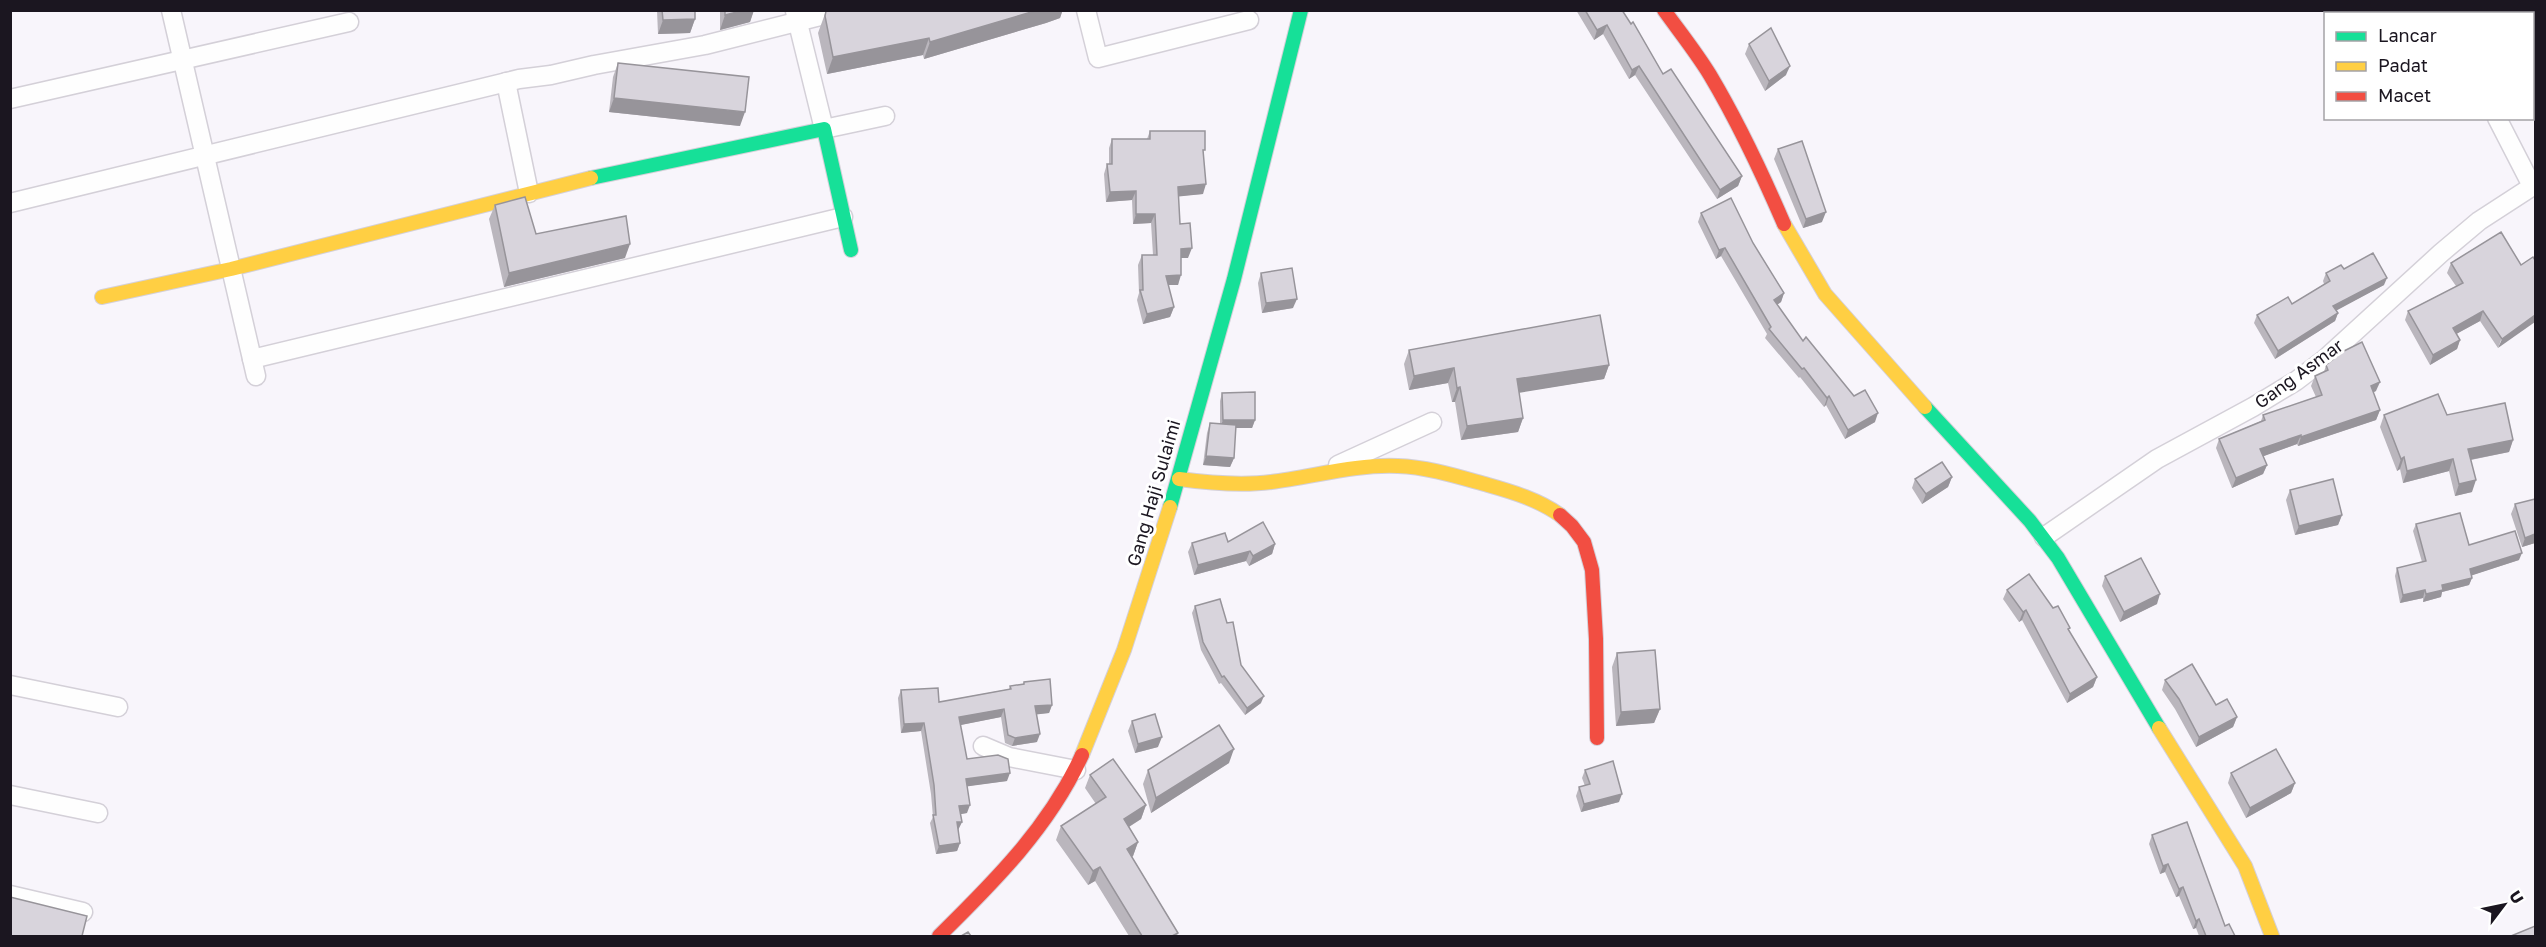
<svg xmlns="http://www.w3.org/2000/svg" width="2546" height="947" font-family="'Golos Text',sans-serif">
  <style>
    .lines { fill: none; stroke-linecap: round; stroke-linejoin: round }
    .street-casing { stroke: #d4d0d8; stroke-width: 21 }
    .fast-casing { stroke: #d4d0d8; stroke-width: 16 }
    .slow-casing { stroke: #d4d0d8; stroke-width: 16 }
    .jam-casing { stroke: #d4d0d8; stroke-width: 16 }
    .street { stroke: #fefefe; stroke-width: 18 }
    .fast { stroke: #16e098; stroke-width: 14 }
    .slow { stroke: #ffcf43; stroke-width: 14 }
    .jam { stroke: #f24e42; stroke-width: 14 }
    .wall { fill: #bab6bd }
    .shaded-wall { fill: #97949a }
    .building { fill: #d8d4dc; stroke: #97949a; stroke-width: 1.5 }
    .labels { text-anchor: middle; stroke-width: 6; stroke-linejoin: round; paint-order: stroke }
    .street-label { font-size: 18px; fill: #1b1620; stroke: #fff }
  </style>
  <rect width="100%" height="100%" fill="#f8f5fb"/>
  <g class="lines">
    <g class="street-casing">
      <g id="street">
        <polyline points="171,10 256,376"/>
        <polyline points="1086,10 1098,58 1249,20"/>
        <polyline points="2441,10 2443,14"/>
        <polyline points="795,11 824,129 885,116"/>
        <polyline points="506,82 529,193"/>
        <polyline points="10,99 349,22"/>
        <polyline points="2497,118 2532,186"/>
        <polyline points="10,203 519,79 551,75 594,65 705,45 844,10"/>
        <polyline points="252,359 843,217"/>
        <polyline points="1338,465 1432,422"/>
        <polyline points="2044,537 2157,459 2253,407 2296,381 2325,359 2441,253 2479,221 2536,184"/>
        <polyline points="10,685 118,707"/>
        <polyline points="983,746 1009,757 1076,770"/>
        <polyline points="10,795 98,813"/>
        <polyline points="10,895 83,912"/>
      </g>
    </g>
    <g class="fast-casing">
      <g id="fast">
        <polyline points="591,178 824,129 851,250"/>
        <polyline points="1925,407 2030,521 2058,558 2159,728"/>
        <polyline points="1170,507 1234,279 1301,10"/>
      </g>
    </g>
    <g class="slow-casing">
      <g id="slow">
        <polyline points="1784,224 1825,294 1925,407"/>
        <polyline points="102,297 231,269 591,178"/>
        <path d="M1179,479c30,4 61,7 92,3 42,-5 84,-18 127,-16 30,1 61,11 90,19 25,7 51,15 72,30"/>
        <polyline points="2159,728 2245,866 2272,936"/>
        <polyline points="1082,755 1124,650 1170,507"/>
      </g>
    </g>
    <g class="jam-casing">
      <g id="jam">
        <path d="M1664,10c15,21 32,42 46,65 28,47 52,98 74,149"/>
        <polyline points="1560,515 1572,526 1584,542 1592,570 1596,639 1597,738"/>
        <path d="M939,936c55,-54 111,-110 143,-181"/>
      </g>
    </g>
    <use href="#street" class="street"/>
    <use href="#fast" class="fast"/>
    <use href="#slow" class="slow"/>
    <use href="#jam" class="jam"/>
  </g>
  <g class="wall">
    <polygon points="657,10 695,10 695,19 690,33 658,34"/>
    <polygon points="720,10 754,10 750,22 720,30"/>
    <polygon points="1576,10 1622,10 1663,74 1742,176 1738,186 1717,199 1635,75 1629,79 1603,34 1594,40"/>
    <polygon points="826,11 1062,12 1060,18 1046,23 924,59 923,55 827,74 818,33"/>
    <polygon points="1749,44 1786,75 1765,91 1745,54"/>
    <polygon points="618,63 740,126 609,112 613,77"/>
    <polygon points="1150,131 1203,155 1203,194 1178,196 1180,224 1188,258 1181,258 1178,285 1168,285 1174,307 1170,317 1143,324 1137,300 1139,293 1138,265 1142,255 1153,255 1151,223 1133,224 1132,200 1106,202 1104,174 1107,164 1109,164 1109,148 1112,139 1147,139"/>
    <polygon points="1778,149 1822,222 1803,228 1774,159"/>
    <polygon points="495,205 536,234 625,258 504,287 489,219"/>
    <polygon points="1701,213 1753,243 1784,293 1781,302 1777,305 1803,341 1854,396 1875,422 1845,439 1826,405 1824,407 1800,377 1799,378 1765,338 1767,334 1721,256 1716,259 1698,222"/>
    <polygon points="2533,257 2498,348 2480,321 2456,334 2460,340 2457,349 2430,365 2405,320 2408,311 2456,286 2447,273 2451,263 2521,265"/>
    <polygon points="2344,269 2384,285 2336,310 2338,313 2335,321 2275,359 2254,323 2257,315 2292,304 2324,284 2323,281 2326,273"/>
    <polygon points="1261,273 1293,308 1262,313 1258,283"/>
    <polygon points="1409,350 1609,365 1604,379 1519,392 1523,418 1518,432 1461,440 1455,402 1452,402 1448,383 1409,390 1404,364"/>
    <polygon points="2326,365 2376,391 2373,392 2380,410 2376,420 2298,446 2297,444 2263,456 2267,465 2263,474 2232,488 2216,448 2219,439 2261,421 2263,415 2316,397 2311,386 2315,376 2324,372"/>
    <polygon points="1222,393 1255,420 1252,428 1235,428 1234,458 1230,467 1203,465 1207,433 1210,423 1220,424 1220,401"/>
    <polygon points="2384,415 2447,415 2513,440 2509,452 2471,460 2472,492 2455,496 2449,471 2403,483 2400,469 2397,471 2380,427"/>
    <polygon points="1952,477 1948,487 1922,504 1912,488 1915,479"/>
    <polygon points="2290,490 2342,515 2338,525 2295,535 2286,500"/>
    <polygon points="2515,504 2535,543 2522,547 2511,514"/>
    <polygon points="2416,524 2469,545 2519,560 2472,575 2472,578 2469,585 2442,592 2441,597 2423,602 2423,598 2400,603 2395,576 2397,568 2422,562 2413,531"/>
    <polygon points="1228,542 1275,544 1272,554 1249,566 1246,561 1194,575 1188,552 1192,543"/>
    <polygon points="2105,576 2157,604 2120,622 2102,586"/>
    <polygon points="2007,590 2069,631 2097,677 2093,687 2067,703 2022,620 2019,622 2003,599"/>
    <polygon points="1195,606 1227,623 1241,665 1261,703 1245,715 1221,683 1219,684 1201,650 1192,613"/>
    <polygon points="1617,653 1660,709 1654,723 1616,726 1612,667"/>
    <polygon points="2165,680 2216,705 2237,717 2233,727 2196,747 2175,709 2162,690"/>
    <polygon points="1024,682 1052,705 1049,713 1036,714 1037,742 1012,746 1005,743 1001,717 960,725 967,759 1007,781 967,786 967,813 960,814 962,822 958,830 960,843 957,851 936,854 930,823 933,817 931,794 921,731 901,733 898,698 901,690 939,702 1009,689 1010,686 1023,684"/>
    <polygon points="1132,721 1158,747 1135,753 1128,731"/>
    <polygon points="1229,763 1151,813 1143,784 1148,770"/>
    <polygon points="1585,770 1619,802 1581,812 1576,796 1579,787 1585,786 1582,778"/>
    <polygon points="2231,773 2295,783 2291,793 2246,818 2228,783"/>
    <polygon points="1090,775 1146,805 1141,819 1129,827 1138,842 1133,856 1132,857 1178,933 1177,936 1129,936 1095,881 1088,885 1056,840 1061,826 1096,804 1085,788"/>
    <polygon points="2152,835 2225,926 2235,936 2199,936 2196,928 2193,929 2179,896 2176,897 2165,872 2160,874 2149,844"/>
  </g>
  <g class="shaded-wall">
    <polygon points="745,10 754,10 750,22 720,30 725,15"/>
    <polygon points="1038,10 1067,10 1062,12 1060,18 1046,23 924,59 930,42"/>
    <polygon points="695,19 690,33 658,34 663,20"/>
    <polygon points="1607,25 1603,34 1594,40 1597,30"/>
    <polygon points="929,38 923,55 827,74 833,57"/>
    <polygon points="1639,66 1635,75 1629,79 1632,70"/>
    <polygon points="1790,66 1786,75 1765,91 1769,81"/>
    <polygon points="614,98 745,112 740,126 609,112"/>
    <polygon points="1742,176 1738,186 1717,199 1720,190"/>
    <polygon points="1206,184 1203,194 1174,197 1178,187"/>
    <polygon points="1136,191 1132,200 1106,202 1110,192"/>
    <polygon points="1826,212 1822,222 1803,228 1806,219"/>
    <polygon points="1136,214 1155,214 1151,223 1133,224"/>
    <polygon points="630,244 625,258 504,287 509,273"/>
    <polygon points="1192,248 1188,258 1177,258 1181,249"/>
    <polygon points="1725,248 1721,256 1716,259 1719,250"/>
    <polygon points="1181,275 1178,285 1162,285 1166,276"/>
    <polygon points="2387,278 2384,285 2330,314 2333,306"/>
    <polygon points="1784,293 1781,302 1770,309 1774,300"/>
    <polygon points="1297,299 1293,308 1262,313 1266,303"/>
    <polygon points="1174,307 1170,317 1143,324 1147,314"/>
    <polygon points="2483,311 2480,321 2449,338 2453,328"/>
    <polygon points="2338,313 2335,321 2275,359 2278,351"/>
    <polygon points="2535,315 2535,322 2498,348 2502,339"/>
    <polygon points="2460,340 2457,349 2430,365 2433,355"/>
    <polygon points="1609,365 1604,379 1512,394 1517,379"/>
    <polygon points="1454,368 1448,383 1409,390 1414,376"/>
    <polygon points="2380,382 2376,391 2368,395 2371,386"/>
    <polygon points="1460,387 1455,402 1452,402 1457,388"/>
    <polygon points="1829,396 1826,405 1824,407 1827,398"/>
    <polygon points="2380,410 2376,420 2298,446 2301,437"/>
    <polygon points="1878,413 1875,422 1845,439 1848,430"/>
    <polygon points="1523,418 1518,432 1461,440 1467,426"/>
    <polygon points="1223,420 1255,420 1252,428 1220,428"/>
    <polygon points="2301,435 2297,444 2256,459 2260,449"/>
    <polygon points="2513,440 2509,452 2464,461 2468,449"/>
    <polygon points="1206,456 1234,458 1230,467 1203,465"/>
    <polygon points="2404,457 2400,469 2397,471 2401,459"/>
    <polygon points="2453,459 2449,471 2403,483 2407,471"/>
    <polygon points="2267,465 2263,474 2232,488 2236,478"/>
    <polygon points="1952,477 1948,487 1922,504 1926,494"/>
    <polygon points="2476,480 2472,492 2455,496 2459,484"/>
    <polygon points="2342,515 2338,525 2295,535 2299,526"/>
    <polygon points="2535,534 2535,543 2522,547 2525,538"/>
    <polygon points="1275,544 1272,554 1249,566 1253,556"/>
    <polygon points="1250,551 1246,561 1194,575 1198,565"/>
    <polygon points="2522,553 2519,560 2467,577 2470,569"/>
    <polygon points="2472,578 2469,585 2442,592 2441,597 2423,602 2426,594 2442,585"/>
    <polygon points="2425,590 2423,598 2400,603 2403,595"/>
    <polygon points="2160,594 2157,604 2120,622 2124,612"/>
    <polygon points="2026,610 2022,620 2019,622 2023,612"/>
    <polygon points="2097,677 2093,687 2067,703 2070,694"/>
    <polygon points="1264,696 1261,703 1245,715 1247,708"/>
    <polygon points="1052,705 1049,713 1032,715 1035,706"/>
    <polygon points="1004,709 1001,717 956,726 959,717"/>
    <polygon points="1660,709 1654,723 1616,726 1621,712"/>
    <polygon points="2237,717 2233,727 2196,747 2199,737"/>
    <polygon points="924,723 921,731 901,733 904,724"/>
    <polygon points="1040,734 1037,742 1012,746 1015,738"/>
    <polygon points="1162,737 1158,747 1135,753 1138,744"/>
    <polygon points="1234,749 1229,763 1151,813 1156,798"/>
    <polygon points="1010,773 1007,781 963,787 966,779"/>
    <polygon points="2295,783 2291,793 2246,818 2250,808"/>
    <polygon points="1622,794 1619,802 1581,812 1584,804"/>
    <polygon points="970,805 967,813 956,815 959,806"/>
    <polygon points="1146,805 1141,819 1119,833 1124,819"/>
    <polygon points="957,822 962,822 958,830"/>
    <polygon points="1138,842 1133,856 1122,863 1127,849"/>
    <polygon points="960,843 957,851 936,854 939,846"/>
    <polygon points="2168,864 2165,872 2160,874 2163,866"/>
    <polygon points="1100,867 1095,881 1088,885 1093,871"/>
    <polygon points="2183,887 2179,896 2176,897 2179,889"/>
    <polygon points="2199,919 2196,928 2193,929 2196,921"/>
  </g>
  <g class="building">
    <polygon points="662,10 695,10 695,19 663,20"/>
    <polygon points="725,10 745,10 725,15"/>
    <polygon points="1038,10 930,42 929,38 833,57 825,16 826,11 827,10"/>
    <polygon points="1585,10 1622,10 1631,24 1633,22 1663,74 1671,69 1742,176 1720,190 1639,66 1632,70 1607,25 1597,30"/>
    <polygon points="1771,28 1790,66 1769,81 1749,44"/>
    <polygon points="618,63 749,77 745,112 614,98"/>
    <polygon points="1150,131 1205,131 1205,150 1203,150 1206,184 1178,187 1180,224 1190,223 1192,248 1181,249 1181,275 1166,276 1174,307 1147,314 1140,290 1143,290 1142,255 1157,255 1155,214 1136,214 1136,191 1110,192 1107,164 1112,164 1112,139 1150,139"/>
    <polygon points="1802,141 1826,212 1806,219 1778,149"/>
    <polygon points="525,197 536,234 626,216 630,244 509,273 495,205"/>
    <polygon points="1731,198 1753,243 1784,293 1774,300 1803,341 1806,337 1854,396 1865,390 1878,413 1848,430 1829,396 1827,398 1804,368 1802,369 1769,329 1771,327 1725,248 1719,250 1701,213"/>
    <polygon points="2501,232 2521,265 2533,257 2535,260 2535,315 2502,339 2483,311 2453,328 2460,340 2433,355 2408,311 2463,283 2451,263"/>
    <polygon points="2373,253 2387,278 2333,306 2338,313 2278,351 2257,315 2288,297 2292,304 2330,281 2326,273 2341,265 2344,269"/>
    <polygon points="1292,268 1297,299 1266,303 1261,273"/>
    <polygon points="1600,315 1609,365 1517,379 1523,418 1467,426 1460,387 1457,388 1454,368 1414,376 1409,350"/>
    <polygon points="2362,342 2380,382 2371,386 2380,410 2301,437 2301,435 2260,449 2267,465 2236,478 2219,439 2265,420 2263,415 2322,395 2315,376 2328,370 2326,365 2344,351"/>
    <polygon points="1255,392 1255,420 1223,420 1222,393"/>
    <polygon points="2438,394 2447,415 2505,403 2513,440 2468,449 2476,480 2459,484 2453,459 2407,471 2404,457 2401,459 2384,415"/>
    <polygon points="1210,423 1236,425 1234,458 1206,456"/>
    <polygon points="1942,462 1952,477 1926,494 1915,479"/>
    <polygon points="2333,479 2342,515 2299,526 2290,490"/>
    <polygon points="2535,499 2535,534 2525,538 2515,504"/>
    <polygon points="2460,513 2469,545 2515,531 2522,553 2470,569 2472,578 2442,585 2443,590 2426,594 2425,590 2403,595 2397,568 2426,561 2416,524"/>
    <polygon points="1263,522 1275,544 1253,556 1250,551 1198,565 1192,543 1225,533 1228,542"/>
    <polygon points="2141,558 2160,594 2124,612 2105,576"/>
    <polygon points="2029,574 2053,608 2058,606 2070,628 2068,629 2097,677 2070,694 2026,610 2023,612 2007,590"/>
    <polygon points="1220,599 1227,623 1233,622 1241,665 1264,696 1247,708 1224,676 1222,677 1203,642 1195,606"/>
    <polygon points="1655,650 1660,709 1621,712 1617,653"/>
    <polygon points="2192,664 2216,705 2227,699 2237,717 2199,737 2179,699 2165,680"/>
    <polygon points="1050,679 1052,705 1035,706 1040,734 1015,738 1008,735 1004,709 959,717 967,759 998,755 1008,759 1010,773 966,779 970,805 959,806 962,822 957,822 960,843 939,846 933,815 936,815 934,785 924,723 904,724 901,690 938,688 939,702 1011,689 1010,686 1024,684 1024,682"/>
    <polygon points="1155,714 1162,737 1138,744 1132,721"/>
    <polygon points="1219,725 1234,749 1156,798 1148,770"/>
    <polygon points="2276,749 2295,783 2250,808 2231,773"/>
    <polygon points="1113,759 1146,805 1124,819 1138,842 1127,849 1178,933 1172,936 1142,936 1100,867 1093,871 1061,826 1106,797 1090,775"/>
    <polygon points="1613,761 1622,794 1584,804 1579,787 1590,784 1585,770"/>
    <polygon points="2187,822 2225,926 2229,924 2235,936 2206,936 2199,919 2196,921 2183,887 2179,889 2168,864 2163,866 2152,835"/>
    <polygon points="10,897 87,916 82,936 10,936"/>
    <polygon points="2535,926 2535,936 2511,936"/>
    <polygon points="968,932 971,936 961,936"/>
  </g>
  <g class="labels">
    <g class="street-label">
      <text transform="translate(2299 374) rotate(-36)" y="6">Gang Asmar</text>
      <text transform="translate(1154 493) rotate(-74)" y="6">Gang Haji Sulaimi</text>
    </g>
  </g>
  <rect width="2546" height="947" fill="none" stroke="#1b1620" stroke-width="24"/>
  <rect x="2324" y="12" width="210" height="108" fill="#ffffff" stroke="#a4a2a6" stroke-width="1.5"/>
  <rect x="2336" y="32" width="30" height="9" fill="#16e098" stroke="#a4a2a6" stroke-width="1.5"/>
  <text x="2378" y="42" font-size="18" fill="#1b1620">Lancar</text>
  <rect x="2336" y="62" width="30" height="9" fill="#ffcf43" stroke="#a4a2a6" stroke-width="1.5"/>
  <text x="2378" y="72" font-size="18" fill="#1b1620">Padat</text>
  <rect x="2336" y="92" width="30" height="9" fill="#f24e42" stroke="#a4a2a6" stroke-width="1.5"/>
  <text x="2378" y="102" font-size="18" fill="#1b1620">Macet</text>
  <g transform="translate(2504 905) rotate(58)" stroke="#ffffff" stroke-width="4.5" paint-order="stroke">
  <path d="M0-4.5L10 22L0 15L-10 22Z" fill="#1b1620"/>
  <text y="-9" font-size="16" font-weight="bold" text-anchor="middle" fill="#1b1620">U</text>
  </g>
</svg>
